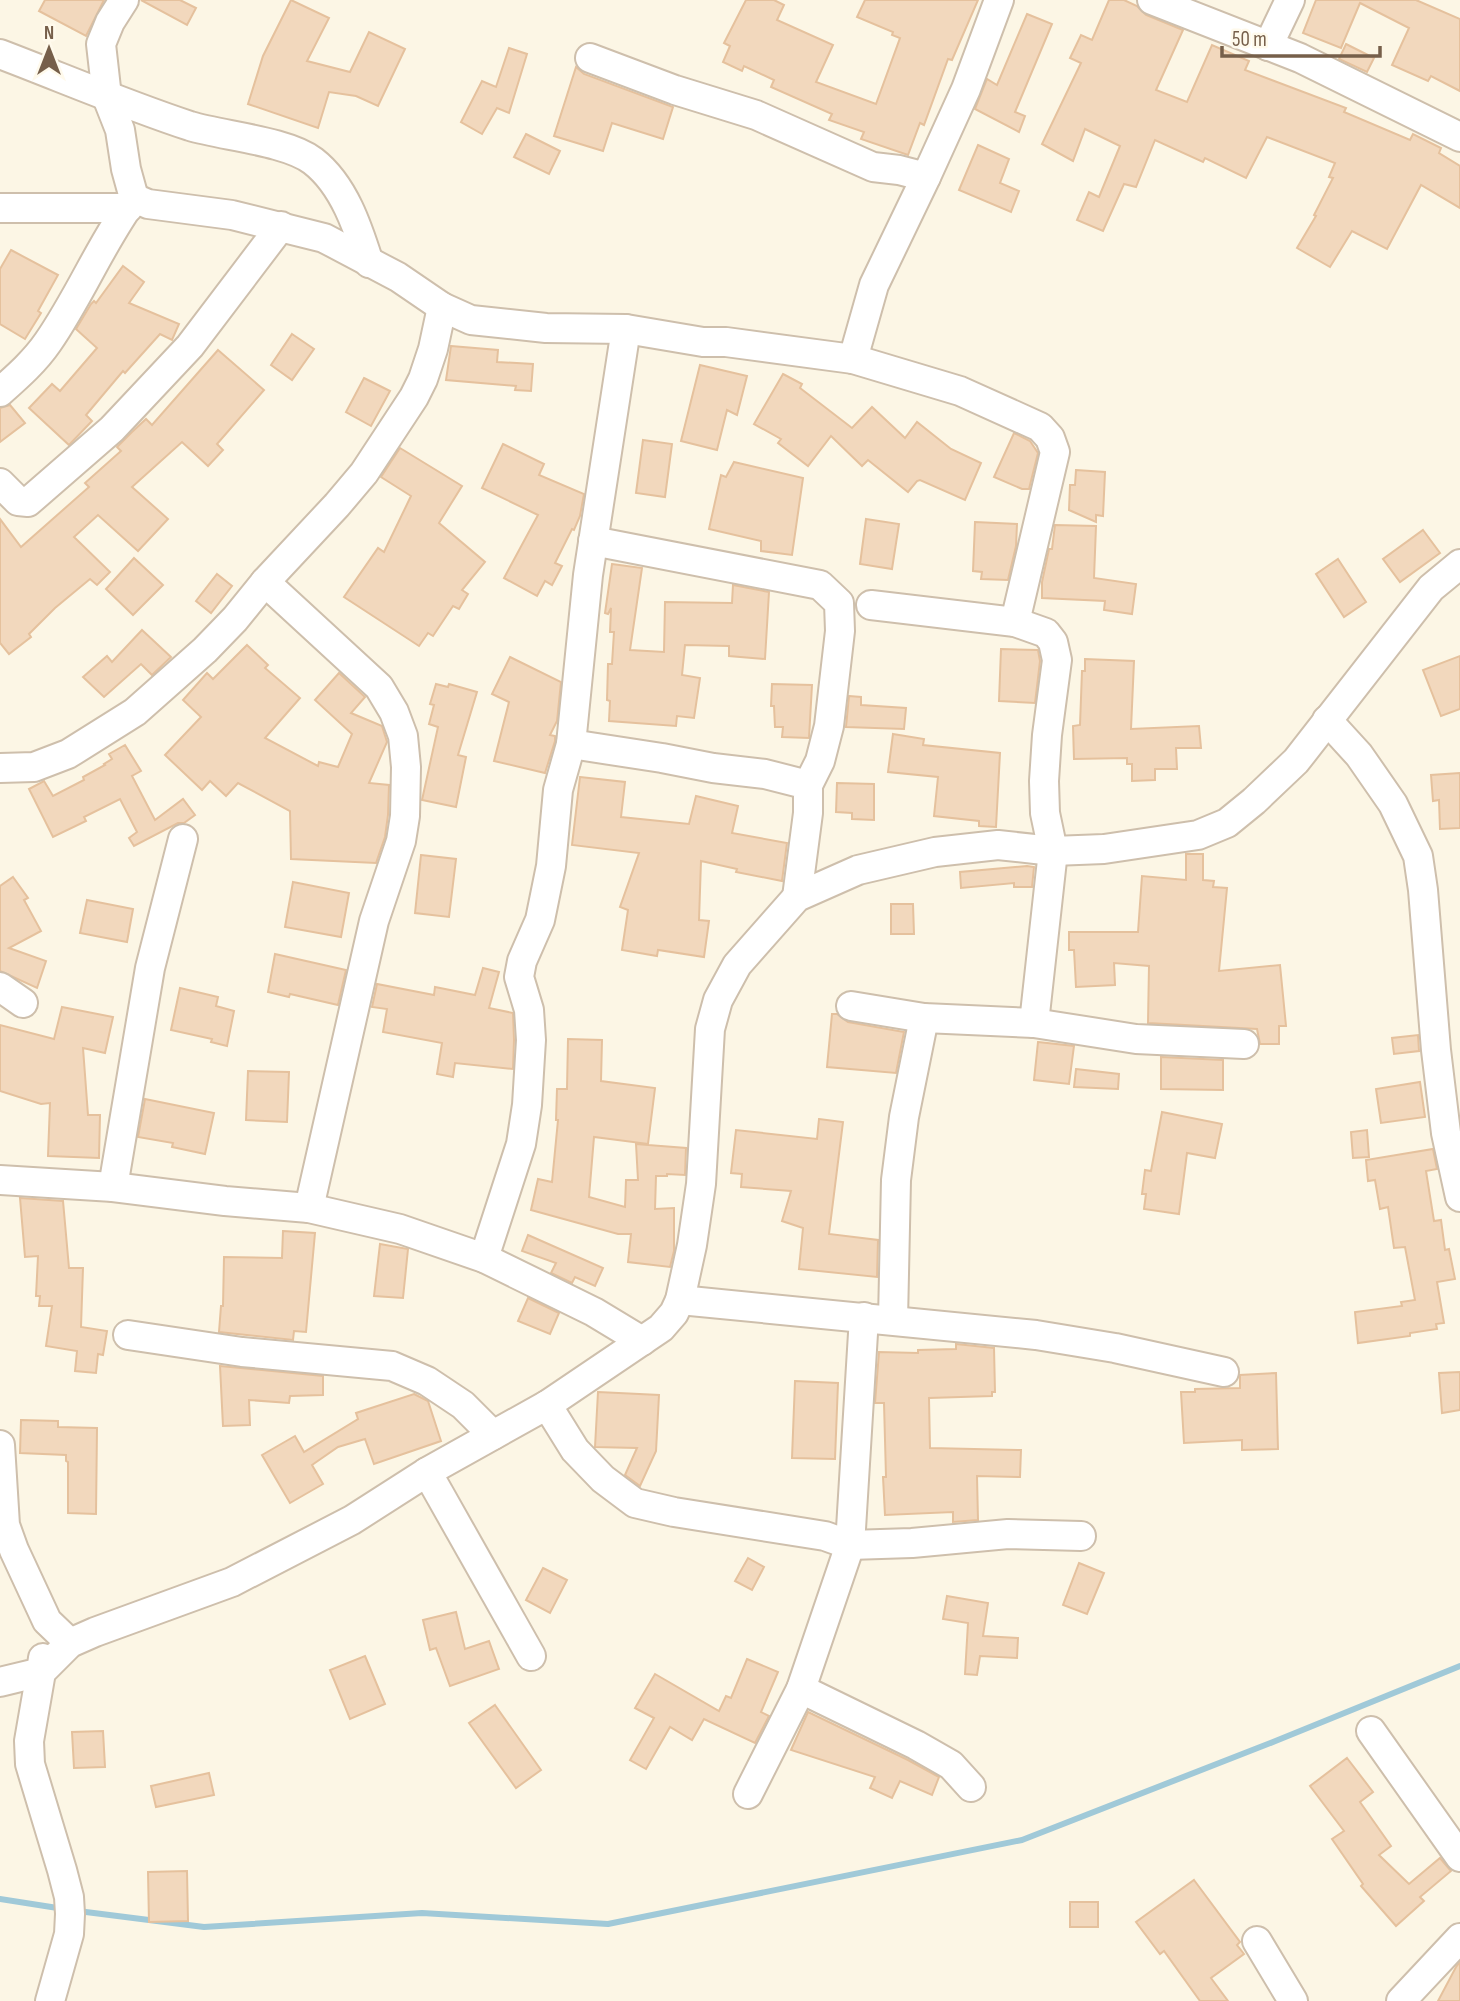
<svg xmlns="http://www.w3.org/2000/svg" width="1460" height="2001" font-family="'Sofia Sans Condensed',sans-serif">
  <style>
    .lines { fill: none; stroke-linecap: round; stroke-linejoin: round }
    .stream { stroke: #a0c9d8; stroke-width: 6 }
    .building { fill: #f2d8bd; stroke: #e5c19d; stroke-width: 2 }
    .minor-casing { stroke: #cebfac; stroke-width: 32 }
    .minor { stroke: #fff; stroke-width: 28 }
  </style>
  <rect width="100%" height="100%" fill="#fcf6e5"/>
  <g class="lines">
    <g class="stream">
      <polyline points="0,1899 64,1909"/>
      <polyline points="78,1911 204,1927 422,1913 608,1924 1022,1840 1273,1742 1460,1666"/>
    </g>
  </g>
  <g class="building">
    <polygon points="45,0 104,0 86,36 39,11"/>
    <polygon points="141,0 180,0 196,8 187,25"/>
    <polygon points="291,0 329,18 307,61 350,72 369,32 405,49 378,106 356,96 329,92 318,128 248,104 263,56"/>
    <polygon points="746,0 774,0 784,5 777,20 833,45 816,82 876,104 900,38 892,35 893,32 857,17 865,0 978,0 952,60 948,59 924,125 920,123 908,155 861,139 864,132 829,120 832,114 771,87 774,80 744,66 742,71 723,62 730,46 724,43"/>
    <polygon points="1109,0 1124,0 1137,6 1146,15 1183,30 1156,90 1187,102 1212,45 1249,61 1245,70 1346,108 1344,112 1410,140 1413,134 1441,148 1439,153 1460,166 1460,208 1421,185 1387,249 1352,231 1330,267 1297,248 1316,216 1314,215 1333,178 1329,177 1335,163 1267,137 1246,178 1205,158 1203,162 1155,140 1136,187 1124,184 1103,231 1077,220 1089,192 1099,197 1120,146 1085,129 1073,161 1042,144 1081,63 1070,58 1081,35 1092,40"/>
    <polygon points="1316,0 1416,0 1460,19 1460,91 1431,76 1428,81 1392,65 1409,28 1360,3 1341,48 1303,33"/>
    <polygon points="1027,14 1052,24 1015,112 1025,116 1019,132 975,109 987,79 997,85"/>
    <polygon points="1346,44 1374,58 1367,72 1339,59"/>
    <polygon points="509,48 527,54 509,113 497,108 482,134 461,122 482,81 496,87"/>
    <polygon points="576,67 584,74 673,107 663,139 612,123 603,151 554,136"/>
    <polygon points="526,134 560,151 549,174 514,157"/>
    <polygon points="978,145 1009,159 1000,183 1019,191 1011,212 959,190"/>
    <polygon points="11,250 58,275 38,311 41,313 25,339 0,324 0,269"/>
    <polygon points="123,266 144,282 129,303 179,324 172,340 160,334 125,373 123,371 86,415 92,421 69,445 29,408 52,384 60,391 97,348 76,329 91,304 94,301 96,303"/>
    <polygon points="292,334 314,349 292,380 271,365"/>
    <polygon points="451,346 498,350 497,362 533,364 531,391 515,390 516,386 446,380"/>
    <polygon points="218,350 264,390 217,444 223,450 208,466 182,442 132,487 168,519 138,551 98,515 74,537 110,572 97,585 90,579 55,608 29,634 31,637 9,654 0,643 0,519 21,547 89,487 85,483 121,451 117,447 132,432 146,419 152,425"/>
    <polygon points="700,365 747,376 737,415 727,410 717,450 681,441"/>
    <polygon points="783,374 802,384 800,388 852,428 872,407 905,438 917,422 951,449 981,463 965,500 920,480 917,481 908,492 868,460 862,466 831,436 808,466 778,443 781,439 754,424"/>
    <polygon points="364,378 390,391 371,426 346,412"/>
    <polygon points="10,405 25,423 0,442 0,408"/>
    <polygon points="1014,433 1030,441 1038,453 1029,489 1022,489 994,477"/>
    <polygon points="643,440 672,444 665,497 636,493"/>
    <polygon points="503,444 544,464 539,475 584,494 580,516 574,530 572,529 555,563 562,566 552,585 545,581 537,596 504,578 538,515 482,488"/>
    <polygon points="400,448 462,486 439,523 485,562 462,590 468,594 459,609 453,606 433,636 428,633 419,646 344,597 378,548 384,552 411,496 381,477"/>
    <polygon points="734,462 803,478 792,555 761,551 761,541 709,529 721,475 726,477"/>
    <polygon points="1076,470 1105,472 1103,516 1096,515 1096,522 1069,510 1070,485 1075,485"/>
    <polygon points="866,519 899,524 892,569 860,564"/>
    <polygon points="975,522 1017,524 1016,546 1008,580 981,579 982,572 973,571"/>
    <polygon points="1055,525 1096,526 1094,578 1136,584 1132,614 1104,610 1105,601 1042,598 1042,582 1049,549 1052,549"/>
    <polygon points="1423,530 1440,553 1400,582 1383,559"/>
    <polygon points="134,558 163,585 133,615 106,589"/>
    <polygon points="1338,559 1366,602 1344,617 1316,574"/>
    <polygon points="612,564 642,568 630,650 664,652 665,602 732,603 733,585 769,592 765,659 729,656 729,646 685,645 682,675 700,678 694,718 677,716 676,726 609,721 610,701 607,700 608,664 612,664 614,632 610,632 611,608 608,614 605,613"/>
    <polygon points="217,574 232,586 211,613 196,601"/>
    <polygon points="142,630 171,657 152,675 141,664 104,697 83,677 107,656 112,662"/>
    <polygon points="247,645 268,665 265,668 300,698 265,738 318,766 319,762 338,767 352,734 315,700 339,673 365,697 351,713 382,726 387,742 369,783 389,785 388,815 385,837 376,863 291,859 290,811 238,783 226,796 210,781 202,790 165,755 201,717 183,700 207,673 213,679"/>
    <polygon points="1001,649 1038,650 1040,661 1035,703 999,701"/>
    <polygon points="1460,656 1460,709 1441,716 1423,670"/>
    <polygon points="510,657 561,682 557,721 550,735 555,736 555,741 545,773 494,761 509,702 492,694"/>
    <polygon points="1085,659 1134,661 1131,729 1199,726 1201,748 1176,748 1177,769 1155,769 1155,780 1132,781 1132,764 1127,764 1127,758 1074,759 1073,726 1080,725 1082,671 1085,671"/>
    <polygon points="436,684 448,687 449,684 477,692 458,755 466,757 456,807 422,800 438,727 429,724 434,705 430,704"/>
    <polygon points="772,684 812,685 809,738 782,737 783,727 775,727 774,706 771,706"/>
    <polygon points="849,696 861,697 861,705 906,708 904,729 846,727"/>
    <polygon points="893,734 924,739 923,745 1000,753 996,827 979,826 979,821 934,816 938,777 888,772"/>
    <polygon points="125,745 141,771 132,776 155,820 183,799 195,815 184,823 178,823 134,846 129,838 137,832 120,799 84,817 86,821 53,837 29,789 44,781 53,796 84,780 83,777 105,765 104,764 112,759 109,754"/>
    <polygon points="1460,773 1460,828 1440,829 1439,800 1433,801 1431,775"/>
    <polygon points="580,777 625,782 621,817 689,824 696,796 738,806 732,833 787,843 782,881 736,872 737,869 701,861 699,920 709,921 704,957 658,950 657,956 622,950 628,910 620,907 639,853 572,845"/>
    <polygon points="837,783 874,784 874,820 852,819 852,813 836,812"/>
    <polygon points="1186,854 1203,854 1203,880 1214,881 1213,887 1227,888 1219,971 1280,965 1286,1026 1279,1026 1279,1044 1260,1044 1257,1029 1148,1023 1149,966 1114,963 1115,985 1076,987 1074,950 1069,950 1069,932 1138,932 1142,876 1186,880"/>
    <polygon points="421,855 456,859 449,917 415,913"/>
    <polygon points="1027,866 1034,867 1032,887 1014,887 1014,883 961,888 960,872"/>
    <polygon points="13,877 28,898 24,900 41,931 9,948 46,961 37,988 0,971 0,886"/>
    <polygon points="293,882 349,893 341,937 285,927"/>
    <polygon points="87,900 133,909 127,942 80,933"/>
    <polygon points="891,904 913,904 914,934 891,934"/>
    <polygon points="275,954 346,970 338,1005 290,994 289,997 268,992"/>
    <polygon points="483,968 499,972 489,1008 513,1013 514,1040 513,1069 455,1063 453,1077 437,1074 442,1043 383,1032 387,1009 372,1007 377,984 434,995 435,987 475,995"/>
    <polygon points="180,988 218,997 216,1006 234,1011 227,1046 211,1042 212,1039 171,1030"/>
    <polygon points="62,1007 113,1017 105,1053 83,1048 88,1115 100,1115 99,1158 48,1156 50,1103 41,1104 0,1091 0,1025 54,1039"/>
    <polygon points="832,1014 837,1014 848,1022 904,1032 896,1073 827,1067"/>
    <polygon points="1418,1035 1419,1051 1394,1054 1392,1038"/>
    <polygon points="568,1039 602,1040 601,1081 655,1088 648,1144 594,1137 589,1197 625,1207 626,1180 638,1180 636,1144 686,1148 685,1175 667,1174 667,1176 656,1176 655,1209 674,1208 674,1251 670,1267 628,1262 631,1234 618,1234 531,1210 538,1179 552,1182 558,1120 556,1120 557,1089 567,1089"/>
    <polygon points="1038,1042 1074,1046 1069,1084 1034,1080"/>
    <polygon points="1161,1057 1223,1060 1223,1090 1161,1089"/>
    <polygon points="1076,1069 1119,1074 1118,1089 1074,1087"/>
    <polygon points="248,1071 289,1072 287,1122 246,1120"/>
    <polygon points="1420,1082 1425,1117 1381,1123 1376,1089"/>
    <polygon points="145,1099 214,1113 205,1154 172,1147 173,1143 138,1137"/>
    <polygon points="1162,1112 1222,1124 1215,1158 1187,1153 1179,1214 1144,1209 1146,1194 1142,1194 1145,1170 1151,1171"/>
    <polygon points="819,1119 843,1122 829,1234 878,1240 877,1277 799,1269 803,1228 782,1221 791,1191 741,1187 742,1174 731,1173 736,1130 817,1139"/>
    <polygon points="1367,1130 1369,1157 1353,1158 1351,1132"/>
    <polygon points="1433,1149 1437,1169 1426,1171 1434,1221 1441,1220 1445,1250 1449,1249 1455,1279 1437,1282 1444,1323 1436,1324 1437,1329 1410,1333 1410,1336 1358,1343 1355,1312 1402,1306 1401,1302 1415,1300 1405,1247 1394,1248 1388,1207 1380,1209 1375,1180 1368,1181 1366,1160"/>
    <polygon points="20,1198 63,1201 69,1268 83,1268 81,1327 107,1331 103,1355 98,1354 96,1373 75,1371 77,1351 46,1346 52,1306 39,1306 40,1296 36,1296 38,1256 25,1257"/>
    <polygon points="283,1231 315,1233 306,1332 294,1331 293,1340 219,1332 221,1306 223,1306 224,1257 282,1258"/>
    <polygon points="528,1235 603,1268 595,1286 575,1277 572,1283 551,1273 556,1263 522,1251"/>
    <polygon points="380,1244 408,1249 403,1298 374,1296"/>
    <polygon points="528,1298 559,1313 550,1334 518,1321"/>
    <polygon points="956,1344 994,1348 995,1392 992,1392 992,1396 929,1398 930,1448 1021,1450 1020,1477 977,1476 978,1520 953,1522 953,1512 885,1515 883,1477 886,1477 884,1403 875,1403 879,1352 918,1353 918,1350 956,1349"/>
    <polygon points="220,1366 323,1376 323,1395 290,1396 289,1403 249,1400 250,1425 223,1426"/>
    <polygon points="1460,1372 1460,1410 1442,1413 1439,1373"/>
    <polygon points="1276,1373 1278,1449 1242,1450 1242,1440 1184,1443 1181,1392 1195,1392 1195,1389 1240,1388 1240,1375"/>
    <polygon points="795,1381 838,1383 835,1459 792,1458"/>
    <polygon points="598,1392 659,1395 656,1451 640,1486 625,1475 637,1448 595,1447"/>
    <polygon points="414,1394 428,1401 441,1441 374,1464 365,1439 338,1447 312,1465 323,1484 290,1503 262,1455 295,1436 304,1452 358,1419 356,1413"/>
    <polygon points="21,1420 58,1421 58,1427 97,1428 96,1514 68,1513 68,1462 66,1461 66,1455 20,1453"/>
    <polygon points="748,1558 764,1567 752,1590 735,1581"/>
    <polygon points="1079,1563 1104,1573 1087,1614 1063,1605"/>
    <polygon points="543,1568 567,1580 550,1613 526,1600"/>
    <polygon points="947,1596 988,1603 983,1636 1018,1638 1017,1658 980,1656 977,1675 965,1674 968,1623 943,1619"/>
    <polygon points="456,1612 465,1649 489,1641 499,1669 450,1686 436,1648 430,1650 423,1620"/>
    <polygon points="365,1656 385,1704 350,1719 330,1670"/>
    <polygon points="747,1659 778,1672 761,1712 769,1716 755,1743 704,1719 692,1740 670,1727 646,1769 630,1760 654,1718 635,1708 655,1674 719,1711 726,1696 731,1698"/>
    <polygon points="495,1705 541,1770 516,1788 469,1723"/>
    <polygon points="808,1712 908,1760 939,1777 932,1795 900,1781 892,1798 870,1788 875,1777 791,1750"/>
    <polygon points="103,1731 105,1767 74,1768 72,1732"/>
    <polygon points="1347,1758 1373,1792 1360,1802 1391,1846 1379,1855 1409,1884 1440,1858 1451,1871 1420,1897 1424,1901 1396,1926 1361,1886 1363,1884 1332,1839 1344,1831 1310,1786"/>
    <polygon points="209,1773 214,1795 156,1807 151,1786"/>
    <polygon points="187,1871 188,1921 149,1922 148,1872"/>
    <polygon points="1194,1880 1240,1942 1237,1945 1244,1954 1211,1978 1228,2001 1200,2001 1164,1951 1160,1954 1136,1922"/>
    <rect x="1070" y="1902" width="28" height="25"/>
    <polygon points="1460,1962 1460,2001 1438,2001 1456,1967"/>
  </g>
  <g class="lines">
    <g class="minor-casing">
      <g id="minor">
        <polyline points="124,0 110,22 101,44 107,97 120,130 126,169 134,198"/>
        <polyline points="1152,0 1300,58 1460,137"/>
        <polyline points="1268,46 1290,0"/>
        <path d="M0,54c63,24 126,51 190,72 33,10 97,15 123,35 31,24 45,67 56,102"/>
        <polyline points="590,58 675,90 756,115 873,167 899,170 926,177 966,89 999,0"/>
        <polyline points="134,198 148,204 232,215 324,238 398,277 442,307 471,320 546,328 626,329 703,342 726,342 853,359 960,391 1040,427 1050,438 1055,452 1015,622"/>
        <polyline points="0,208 128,208"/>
        <polyline points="853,359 874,285 926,177"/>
        <path d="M0,392c18,-16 35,-31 48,-50 32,-46 53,-99 86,-144"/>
        <polyline points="0,483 18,501 28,502 112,429 190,346 281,226"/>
        <polyline points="593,541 820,585 839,603 840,631 829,726 820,761 808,785"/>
        <polyline points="265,582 379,687 394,712 403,736 406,767 405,816 401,841 374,921 309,1208"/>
        <polyline points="871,605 1015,622 1046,633 1053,642 1057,660 1047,735 1044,781 1045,813 1053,851 1034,1023"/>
        <polyline points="1327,720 1359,755 1393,804 1418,856 1423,890 1436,1050 1446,1133 1460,1197"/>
        <polyline points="571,744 662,758 713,768 765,774 808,785 808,813 797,897"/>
        <polyline points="0,768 34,767 68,754 135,712 205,650 235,619 265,582 337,505 364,473 414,397 423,379 433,349 442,307"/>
        <polyline points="0,987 23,1003"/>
        <polyline points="851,1006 924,1018 1034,1023 1136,1039 1244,1044"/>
        <polyline points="0,1180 113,1187 225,1201 309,1208 400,1229 484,1258 594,1312 642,1341"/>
        <polyline points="113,1187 150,968 183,839"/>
        <polyline points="484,1258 521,1144 527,1105 531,1040 529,1010 519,977 522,961 540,920 551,866 558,790 571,744 588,575 626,329"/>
        <polyline points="680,1300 1036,1335 1115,1348 1224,1372"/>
        <polyline points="893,1320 896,1180 904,1117 924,1018"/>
        <polyline points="128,1335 242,1352 392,1366 427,1381 463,1405 493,1435"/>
        <polyline points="547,1405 575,1450 603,1479 635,1503 674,1512 825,1536 850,1545 912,1543 1008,1534 1081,1536"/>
        <polyline points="0,1445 5,1525 14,1550 47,1621 70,1643"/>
        <polyline points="427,1472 531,1656"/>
        <polyline points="0,1682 41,1672 43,1658"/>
        <polyline points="801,1689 916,1745 951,1765 971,1787"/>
        <polyline points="1371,1731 1460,1857"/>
        <polyline points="748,1794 801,1689 850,1545 864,1317"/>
        <polyline points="1257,1941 1293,2001"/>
        <polyline points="50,2001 69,1934 70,1914 69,1897 62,1870 30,1764 29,1741 41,1672 70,1643 95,1632 232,1582 352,1520 427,1472 547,1405 661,1328 674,1313 680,1300 692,1245 701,1184 710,1029 718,1000 737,965 797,897 858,870 935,852 998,845 1053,851 1104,849 1198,835 1227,823 1254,801 1296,761 1431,588 1460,564"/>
        <polyline points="1401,2001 1460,1938"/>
      </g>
    </g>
    <use href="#minor" class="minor"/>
  </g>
  <g transform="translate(49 49)" stroke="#fffaec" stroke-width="5" paint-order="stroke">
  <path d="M0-5L12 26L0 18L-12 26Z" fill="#765f4a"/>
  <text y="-10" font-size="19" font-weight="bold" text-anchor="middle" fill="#765f4a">N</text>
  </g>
  <path d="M1222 46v10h158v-10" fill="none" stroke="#765f4a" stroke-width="3.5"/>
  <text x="1232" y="46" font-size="21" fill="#765f4a" stroke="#fffaec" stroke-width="5" paint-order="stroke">50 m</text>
</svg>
